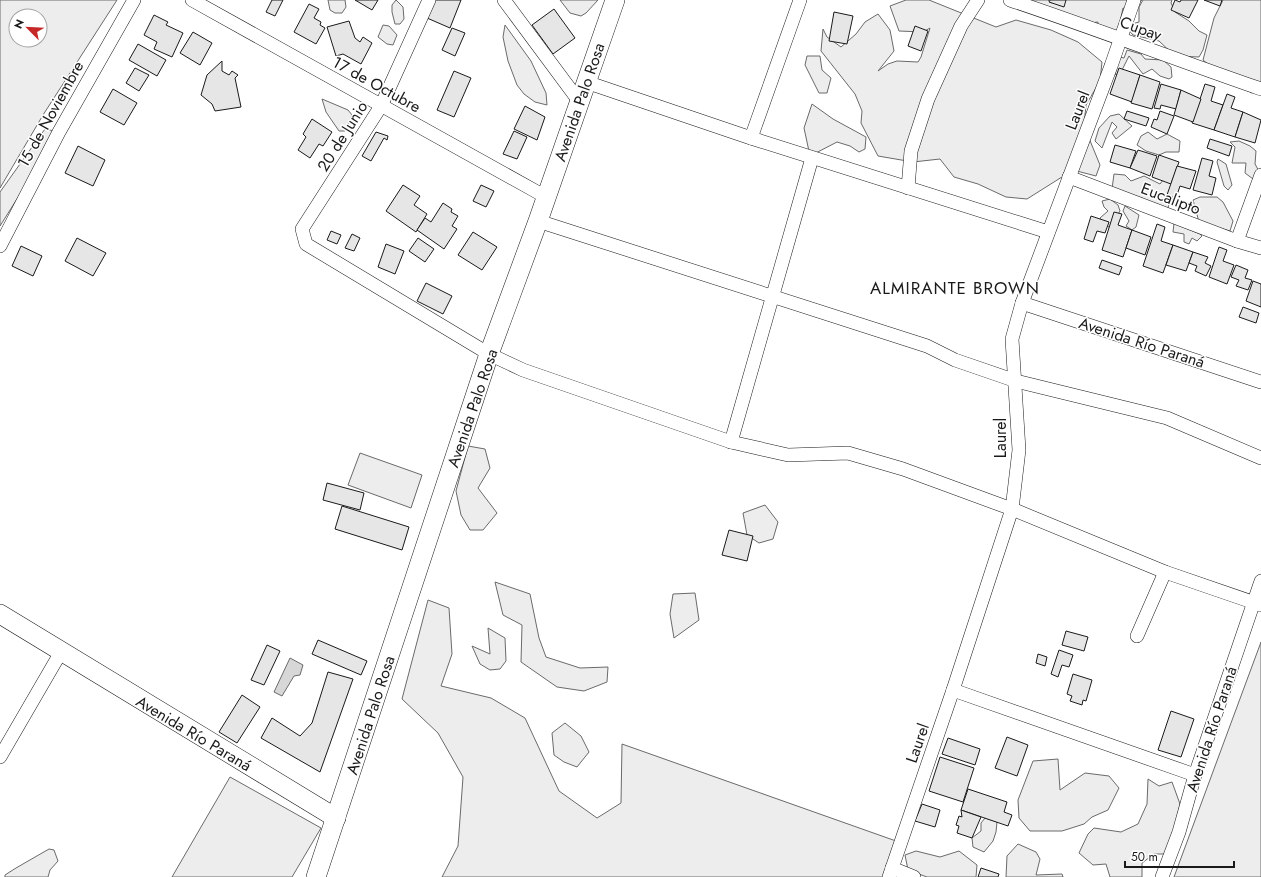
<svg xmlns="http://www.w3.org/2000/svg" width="1261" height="877" font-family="Jost,sans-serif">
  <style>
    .built { fill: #ededed; stroke: #6a6a6a; fill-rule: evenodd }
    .water { fill: #d7d7d7; stroke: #6a6a6a }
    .building { fill: #e6e6e6; stroke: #1a1a1a }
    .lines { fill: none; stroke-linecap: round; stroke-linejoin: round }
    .street-casing { stroke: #1a1a1a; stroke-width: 14 }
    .secondary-casing { stroke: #1a1a1a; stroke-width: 20 }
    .street { stroke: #fff; stroke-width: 13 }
    .secondary { stroke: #fff; stroke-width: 19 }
    .labels { text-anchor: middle; stroke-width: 3; stroke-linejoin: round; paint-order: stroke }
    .street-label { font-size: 16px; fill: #1a1a1a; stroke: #fff }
    .neighbourhood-label { font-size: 17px; letter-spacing: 1px; fill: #1a1a1a; stroke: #fff }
  </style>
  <rect width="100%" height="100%" fill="#fff"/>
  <g class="built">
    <path d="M0,0h117l-74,115 -43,73zM16,16h24v24h-24z"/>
    <polygon points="328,0 345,0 346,7 342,13 335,13 330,10"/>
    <polygon points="396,0 403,7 404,19 400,24 395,24 392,12 392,5"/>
    <polygon points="560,0 598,0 586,13 581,16 570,13"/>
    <polygon points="906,0 929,0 996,27 1016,20 1051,30 1078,42 1102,62 1100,81 1086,105 1084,126 1100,165 1096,176 1073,170 1027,199 1006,197 978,184 954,177 940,159 913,162 878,156 861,123 862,111 855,94 821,51 823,29 827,37 841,47 856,34 865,22 878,14 890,30 894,51 878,71 888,64 897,61 918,62 921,57 930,28 923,32 899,31 890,6"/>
    <polygon points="1017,0 1048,0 1051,3 1062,0 1142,0 1131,10 1123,8 1120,22 1122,34 1096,34 1098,22 1082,24"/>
    <polygon points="1143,0 1172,0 1171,3 1175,12 1189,21 1199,31 1207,35 1203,50 1199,57 1175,56 1159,41 1133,35 1125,26 1139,22 1139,7"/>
    <polygon points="1223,0 1261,0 1261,90 1251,93 1241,77 1222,76 1203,60 1214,18"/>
    <polygon points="383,25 389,26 397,35 393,45 387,44 378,37"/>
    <polygon points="505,25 531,61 546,93 547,105 535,102 524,94 517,85 508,61 503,37"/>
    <polygon points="1127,50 1141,54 1145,59 1163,60 1171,67 1172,77 1169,79 1160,76 1152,69 1143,74 1129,56 1121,72 1116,75 1111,66 1115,56 1124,58"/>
    <polygon points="807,56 820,56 822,70 831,78 827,93 819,93 805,65"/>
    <polygon points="322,99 348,110 352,115 345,131 339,131 326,112"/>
    <polygon points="812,104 833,119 866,137 865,149 859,152 850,146 837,142 810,156 804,128"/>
    <polygon points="1119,114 1132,126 1116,139 1112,133 1117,127 1112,122 1102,148 1095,141 1099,128 1110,116"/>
    <polygon points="45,129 59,132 0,226 0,192"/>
    <polygon points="1148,132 1157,139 1167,134 1180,141 1179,152 1166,152 1159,155 1146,151 1137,145 1141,136"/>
    <polygon points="1239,141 1250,146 1256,151 1255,164 1261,175 1253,179 1245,173 1246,163 1232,163 1235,147 1230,142"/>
    <polygon points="1218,159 1226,164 1232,185 1228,190 1224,186 1217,162"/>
    <polygon points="1114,174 1125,175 1131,181 1144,176 1160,184 1167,175 1176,181 1167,211 1162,210 1142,198 1112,189"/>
    <polygon points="1200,197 1217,197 1223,202 1233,221 1230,231 1199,222 1193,200"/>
    <polygon points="1110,199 1118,205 1120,211 1110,227 1104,226 1100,218 1108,211 1104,207 1102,201"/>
    <polygon points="1125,206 1139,215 1136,227 1132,230 1126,226 1129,221 1123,211"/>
    <polygon points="1174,223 1200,234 1202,236 1197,241 1192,238 1189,244 1184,242 1184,234 1173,232"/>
    <polygon points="468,446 485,449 490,468 478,488 497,513 483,530 470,530 461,515 456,491"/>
    <polygon points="360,453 422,475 411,508 348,485"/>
    <polygon points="765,505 778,522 773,539 759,543 747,535 743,513"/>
    <polygon points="495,582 530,594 539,638 546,657 580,668 608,667 607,682 584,691 557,687 521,662 522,625 503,615"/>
    <polygon points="695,593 699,620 674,638 670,614 673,594"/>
    <polygon points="428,600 449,608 452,654 441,686 491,698 525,718 559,791 597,818 621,803 622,744 896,841 884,877 442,877 458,846 463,777 438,733 402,699"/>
    <polygon points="488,628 505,638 506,661 500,669 490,670 480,664 472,646 490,654"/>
    <polygon points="1261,642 1261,877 1174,877"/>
    <polygon points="565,723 581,736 589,752 577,767 564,762 554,755 552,733"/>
    <polygon points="1058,759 1060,790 1085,773 1109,776 1119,788 1108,810 1092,817 1084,824 1062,831 1030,831 1019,818 1018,800 1033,761"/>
    <polygon points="230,777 321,828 292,877 172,877"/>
    <polygon points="1148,779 1159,786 1172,782 1180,804 1169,854 1154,854 1142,863 1142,877 1110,877 1106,864 1093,865 1079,853 1088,834 1094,828 1121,832 1138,824 1147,804"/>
    <polygon points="985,818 997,822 996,832 993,841 984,852 973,847 972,838 981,831 981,823"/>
    <polygon points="1018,844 1036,852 1040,859 1036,875 1062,874 1063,877 1006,877 1007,856"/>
    <polygon points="49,849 54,850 58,861 50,870 48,877 5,877 5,875 16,868"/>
    <polygon points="916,851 940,857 959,851 977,865 976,877 927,877 908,870 905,855"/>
  </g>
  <polygon class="water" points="290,658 303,665 300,675 294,676 282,696 274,692"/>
  <g class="building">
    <polygon points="272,0 283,0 275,16 266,12"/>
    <polygon points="355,0 378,0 372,10"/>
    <polygon points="433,0 461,0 450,28 427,18"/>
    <polygon points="1050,0 1066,0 1064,7 1049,2"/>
    <polygon points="1175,0 1180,2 1181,0 1198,0 1189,18 1171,10"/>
    <polygon points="1204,0 1222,0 1220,6"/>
    <polygon points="309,4 319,9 314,18 321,22 320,25 325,28 316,44 294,32"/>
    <polygon points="554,9 575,38 553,54 532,25"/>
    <polygon points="834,12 853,16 847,44 829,41"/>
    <polygon points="154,15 168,22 166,25 183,33 172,57 154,49 157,42 144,35"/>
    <polygon points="349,21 355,38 360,42 363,37 372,43 361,64 343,54 336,56 327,27"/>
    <polygon points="915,26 928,31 921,51 908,46"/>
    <polygon points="452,28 465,33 455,56 442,50"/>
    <polygon points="193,32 212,43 200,65 180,53"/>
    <polygon points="138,44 166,60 157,76 129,60"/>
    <polygon points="222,61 222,71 229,75 232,71 238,75 235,78 241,107 215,111 212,104 201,95 207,75"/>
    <polygon points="135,68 149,75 139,91 126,83"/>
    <polygon points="1119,68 1140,75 1132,102 1110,94"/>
    <polygon points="454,71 471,78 454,117 437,110"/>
    <polygon points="1140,75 1160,82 1152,109 1131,103"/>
    <polygon points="1161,84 1181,90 1176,109 1161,105 1160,109 1154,108"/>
    <polygon points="1205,84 1215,87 1211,101 1223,105 1214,130 1192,123"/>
    <polygon points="113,89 137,103 124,125 100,112"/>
    <polygon points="1181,90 1201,99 1193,122 1174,115"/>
    <polygon points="1227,94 1235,97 1231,108 1243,112 1235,137 1214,130"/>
    <polygon points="525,106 545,117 537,140 514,129"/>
    <polygon points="1127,111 1149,118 1146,126 1124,119"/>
    <polygon points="1160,111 1174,116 1167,134 1151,127 1154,119 1157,120"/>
    <polygon points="1243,112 1261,120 1255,143 1235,137"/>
    <polygon points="312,119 332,132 323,146 319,144 310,158 298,150 306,137 303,134"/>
    <polygon points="514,131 527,137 517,159 503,154"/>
    <polygon points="376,132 388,136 387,140 384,138 371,161 362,156"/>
    <polygon points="1210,139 1232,146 1229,156 1207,148"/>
    <polygon points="1115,145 1136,151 1130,168 1110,162"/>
    <polygon points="78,146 105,160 93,186 65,173"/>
    <polygon points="1138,150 1157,156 1150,176 1130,168"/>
    <polygon points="1159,155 1179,162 1171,184 1152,177"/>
    <polygon points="1202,158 1213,161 1209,176 1216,178 1212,195 1193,190"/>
    <polygon points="1177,166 1196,171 1190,189 1180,186 1176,198 1167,195"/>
    <polygon points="403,185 420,196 414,205 427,214 416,232 386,211"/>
    <polygon points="481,185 494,191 486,207 473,201"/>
    <polygon points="443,203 452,209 451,212 458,216 452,226 457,229 444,249 417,230 425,218 431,222"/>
    <polygon points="1114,212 1122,214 1118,225 1132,230 1123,257 1102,250"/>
    <polygon points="1091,216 1109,222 1105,233 1097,231 1093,242 1084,239"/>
    <polygon points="1157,224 1165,227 1161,241 1173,245 1163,273 1143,266"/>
    <polygon points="1132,230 1151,237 1145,255 1126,248"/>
    <polygon points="331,231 341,235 337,244 327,240"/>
    <polygon points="473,232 497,247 482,270 458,255"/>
    <polygon points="352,234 360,238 354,251 345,248"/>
    <polygon points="77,238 106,253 93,276 65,261"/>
    <polygon points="418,238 434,249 425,262 409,251"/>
    <polygon points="386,244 404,251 395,274 378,267"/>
    <polygon points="1173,245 1193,252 1186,271 1166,265"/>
    <polygon points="21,246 42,256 33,276 12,266"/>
    <polygon points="1219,247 1227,250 1223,261 1234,265 1227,284 1209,277"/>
    <polygon points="1193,252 1208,257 1205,263 1211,266 1206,276 1195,271 1197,266 1189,263"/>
    <polygon points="1102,260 1122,267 1119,275 1099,268"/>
    <polygon points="1236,265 1248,270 1245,278 1252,280 1248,290 1236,286 1239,280 1231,277"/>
    <polygon points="1253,281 1261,284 1261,307 1246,301"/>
    <polygon points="426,283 452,296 443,314 417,301"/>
    <polygon points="1243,307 1259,313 1256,323 1239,317"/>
    <polygon points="327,483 364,493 360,510 323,500"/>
    <polygon points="342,506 409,527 402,550 335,529"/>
    <polygon points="729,530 753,536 747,561 722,555"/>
    <polygon points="1066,631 1088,637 1084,651 1062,645"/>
    <polygon points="318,640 367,661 361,675 312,654"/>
    <polygon points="267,645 280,651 264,685 251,680"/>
    <polygon points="1059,650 1073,655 1069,667 1062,665 1058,677 1051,674"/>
    <polygon points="1038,654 1047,657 1045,666 1036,663"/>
    <polygon points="328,672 353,679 320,772 261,738 272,718 300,736 312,723"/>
    <polygon points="1073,674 1092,680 1086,701 1083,700 1082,705 1070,701 1072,696 1067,694"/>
    <polygon points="242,695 260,707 237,743 219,732"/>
    <polygon points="1171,711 1194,719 1181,757 1158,750"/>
    <polygon points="1007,737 1028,745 1017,776 995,768"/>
    <polygon points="948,738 980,749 975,765 942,754"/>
    <polygon points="940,757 974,768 963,802 929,791"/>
    <polygon points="968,789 1007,802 1004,812 1012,815 1008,826 961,810"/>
    <polygon points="922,804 940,810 935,827 915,821"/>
    <polygon points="961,810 981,817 972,838 957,833 959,826 956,825 959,816 962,817"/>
    <polygon points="981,868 999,874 998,877 978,877"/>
  </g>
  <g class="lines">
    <g class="street-casing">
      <g id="street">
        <polyline points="192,0 546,197"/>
        <polyline points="429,0 381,106 302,229 306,244 489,354 523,370 731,442 788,455 848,453 903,469 1012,509 1165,572 1261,605"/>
        <polyline points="504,0 579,101"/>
        <path d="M1010,0c84,28 167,60 251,89"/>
        <polyline points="586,82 751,138 1048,232"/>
        <polyline points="751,138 800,0"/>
        <polyline points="1069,177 1237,241 1261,248"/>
        <polyline points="908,188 911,151 928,99 961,26 978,0"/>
        <polyline points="538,221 927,346 955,360 1016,381 1167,418 1261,458"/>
        <polyline points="1237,241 1261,175"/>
        <polyline points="0,246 59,132 134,0"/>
        <polyline points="1022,303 1261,382"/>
        <polyline points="731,442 812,158"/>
        <polyline points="1137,636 1165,572"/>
        <polyline points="953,690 1195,775"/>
        <polyline points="0,757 61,652"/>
        <polyline points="892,868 914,877"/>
        <polyline points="889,877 953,690 1012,509 1019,450 1012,339 1022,303 1111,66 1134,0"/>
        <polyline points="1162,877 1179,832 1195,775 1261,581"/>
      </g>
    </g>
    <g class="secondary-casing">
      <g id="secondary">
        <polyline points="0,614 336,818"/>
        <polyline points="316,877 489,354 538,221 615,0"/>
      </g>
    </g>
    <use href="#street" class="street"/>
    <use href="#secondary" class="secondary"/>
  </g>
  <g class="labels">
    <g class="street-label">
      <text transform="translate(1141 28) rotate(20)" y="6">Cupay</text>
      <text transform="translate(377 84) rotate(29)" y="6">17 de Octubre</text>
      <text transform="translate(579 102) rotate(-71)" y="6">Avenida Palo Rosa</text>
      <text transform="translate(1077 110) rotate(-69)" y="6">Laurel</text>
      <text transform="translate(50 114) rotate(-61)" y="6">15 de Noviembre</text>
      <text transform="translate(342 136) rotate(-58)" y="6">20 de Junio</text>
      <text transform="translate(1171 198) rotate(21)" y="6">Eucalipto</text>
      <text transform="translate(1142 342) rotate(18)" y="6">Avenida Río Paraná</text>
      <text transform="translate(472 408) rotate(-71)" y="6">Avenida Palo Rosa</text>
      <text transform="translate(1000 438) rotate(-90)" y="6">Laurel</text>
      <text transform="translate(370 715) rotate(-72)" y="6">Avenida Palo Rosa</text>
      <text transform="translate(1211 729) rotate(-72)" y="6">Avenida Río Paraná</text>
      <text transform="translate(194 733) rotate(31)" y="6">Avenida Río Paraná</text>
      <text transform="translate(917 743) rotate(-71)" y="6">Laurel</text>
    </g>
    <g class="neighbourhood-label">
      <text x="955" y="294">ALMIRANTE BROWN</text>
    </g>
  </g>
  <g transform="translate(28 28) rotate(294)"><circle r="19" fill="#ffffff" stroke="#a3a3a3"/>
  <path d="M0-3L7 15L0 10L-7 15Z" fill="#c62828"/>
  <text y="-6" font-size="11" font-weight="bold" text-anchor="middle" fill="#1a1a1a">N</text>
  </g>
  <path d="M1125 861v6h109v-6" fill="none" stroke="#1a1a1a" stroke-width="2"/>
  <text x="1131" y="861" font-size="12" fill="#1a1a1a" stroke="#ffffff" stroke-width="3" paint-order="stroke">50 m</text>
</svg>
